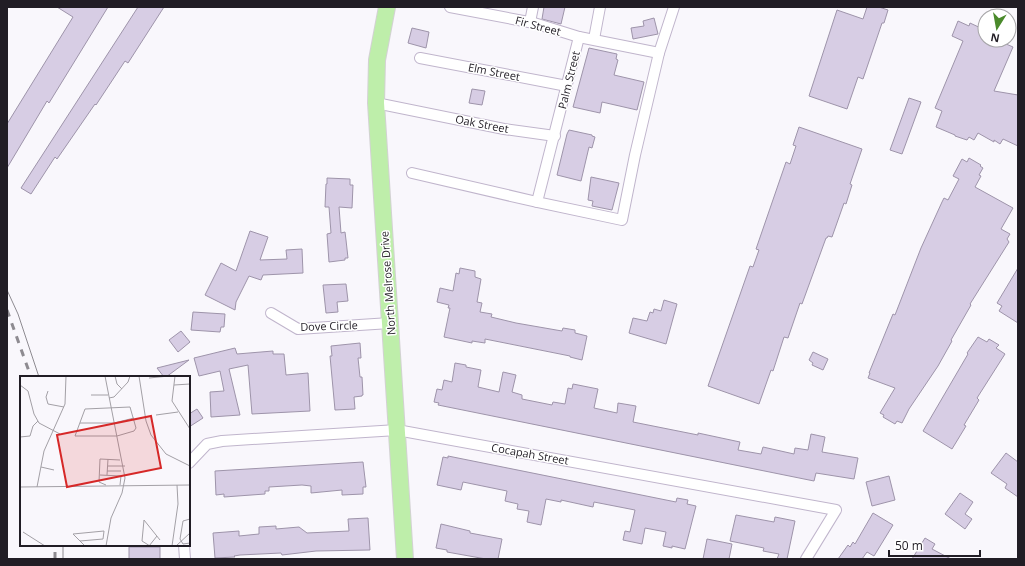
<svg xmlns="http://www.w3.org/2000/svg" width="1025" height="566" font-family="'Open Sans',sans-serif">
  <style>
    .building { fill: #d7cde4; stroke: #9e94aa }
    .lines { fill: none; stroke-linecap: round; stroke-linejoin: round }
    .street-casing { stroke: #c0b5cc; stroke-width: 12 }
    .primary-casing { stroke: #d3d2d3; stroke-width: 18 }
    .street { stroke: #fff; stroke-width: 10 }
    .primary { stroke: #beeeaa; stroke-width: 16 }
    .tram { stroke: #8e8b91; stroke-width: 1 }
    .rail { stroke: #8e8b91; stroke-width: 3; stroke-dasharray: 7 7; stroke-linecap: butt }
    .labels { text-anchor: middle; stroke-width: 3; stroke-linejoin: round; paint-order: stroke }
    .street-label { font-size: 11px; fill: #211d25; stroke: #fff }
    .inset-road { fill: none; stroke: #a3a0a6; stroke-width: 1 }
    .view { fill: #d62828; fill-opacity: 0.15; stroke: #d62828; stroke-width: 2 }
    .inset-edge { fill: none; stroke: #211d25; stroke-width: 2 }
  </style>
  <rect width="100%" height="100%" fill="#f9f7fc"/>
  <g class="building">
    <polygon points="57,7 108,7 49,103 47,101 7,168 7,124 73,17"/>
    <polygon points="138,7 164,7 128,63 125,61 96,105 95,104 57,159 55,157 31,194 21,188"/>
    <polygon points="544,7 565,7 561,24 542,19"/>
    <polygon points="867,7 879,7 888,10 884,23 882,23 863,79 858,77 847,109 809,96 837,10 863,19"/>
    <polygon points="654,18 658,34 633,39 631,28 644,26 643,21"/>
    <polygon points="958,21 969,26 970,23 985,30 985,40 997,40 1013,47 994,91 1018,95 1018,146 1003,139 1000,144 994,140 994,142 978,133 974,140 969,137 967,140 955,136 955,135 936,127 942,111 935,108 963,41 952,36"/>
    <polygon points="412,28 429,32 426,48 408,43"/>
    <polygon points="589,48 617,54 616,59 618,60 614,75 644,82 637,110 602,102 600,113 573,107"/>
    <polygon points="472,89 485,91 482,105 469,103"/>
    <polygon points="909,98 921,102 902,154 890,150"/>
    <polygon points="799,127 862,149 850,184 852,185 846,204 844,203 832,237 828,236 827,238 826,238 802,304 800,303 788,338 784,337 773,371 771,370 759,404 708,386 750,266 753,267 759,250 756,249 786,162 790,164 796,146 793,145"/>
    <polygon points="569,130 592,135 592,136 595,137 592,148 589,147 581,181 557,175 567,134"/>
    <polygon points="969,158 981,165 980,166 983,168 979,175 981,176 975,187 1013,208 1001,229 1010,234 1007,239 1009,242 970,304 971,305 951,340 952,341 938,366 909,409 902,423 897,421 895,424 883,417 884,415 880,413 895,388 868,378 870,373 869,373 893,314 895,315 921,248 942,202 944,198 948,200 959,179 953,176 962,159 967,162"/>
    <polygon points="591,177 619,183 612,210 592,206 593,201 588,200"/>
    <polygon points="327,178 350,179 350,185 353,185 352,208 339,207 341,233 345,232 346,240 348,258 345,258 345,260 329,262 327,234 331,233 329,207 325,207 326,184 327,184"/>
    <polygon points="250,231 268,237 260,260 287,259 286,250 302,249 303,273 263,275 261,280 249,276 236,302 235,310 205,295 221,263 236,271"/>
    <polygon points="460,268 475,271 475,277 481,279 477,302 482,303 480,312 492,314 491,317 516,323 562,331 563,328 575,330 575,333 587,336 582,360 570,357 570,356 485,339 485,343 472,341 472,343 444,337 450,308 448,308 449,305 437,302 440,288 453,291 456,273 459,274"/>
    <polygon points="1018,268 1018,323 999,311 1002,306 997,303"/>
    <polygon points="346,284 348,301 337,302 338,312 326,313 323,285"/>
    <polygon points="664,300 677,304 666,344 629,333 633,318 647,321 650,312 653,313 654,309 661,311"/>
    <polygon points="193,312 225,314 224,327 221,327 220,332 191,330"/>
    <polygon points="181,331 190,342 178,352 169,340"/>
    <polygon points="978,337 987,342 989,339 999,345 996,348 1005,354 977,398 979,400 964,425 966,426 952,449 923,431 968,354 967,353"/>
    <polygon points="360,343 361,358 358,358 360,377 362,377 363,395 362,395 362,396 354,397 355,409 335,410 330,356 332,356 331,346"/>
    <polygon points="235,348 237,354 273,351 273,354 284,354 286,375 308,373 310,411 252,414 248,365 229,369 240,415 211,417 210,392 224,391 220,371 199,376 194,358"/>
    <polygon points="813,352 828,359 823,370 812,365 813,363 809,360"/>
    <polygon points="189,360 166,377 164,377 157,368"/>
    <polygon points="455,363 466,365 466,367 481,370 478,387 499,392 503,372 516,375 512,392 522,395 522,399 552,405 553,402 565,404 568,388 572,389 573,384 598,389 594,408 617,413 618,403 636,406 633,422 698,435 698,433 740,442 738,450 761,454 763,447 794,454 795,448 808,450 811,434 825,437 822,452 858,458 854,479 816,473 814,481 438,405 439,403 434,402 437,389 442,390 444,380 452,382"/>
    <polygon points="197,409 203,418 189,427 189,414"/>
    <polygon points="1006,453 1018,462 1018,497 1005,488 1007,484 991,473"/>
    <polygon points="448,456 676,502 677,498 688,500 687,504 696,506 685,549 672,546 672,548 663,546 666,532 645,528 642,544 623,540 625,531 630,532 635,510 594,502 593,507 561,500 561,502 546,499 541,525 527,522 529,511 517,509 518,504 505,501 507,491 463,482 461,490 437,485 443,457 448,458"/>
    <polygon points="363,462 366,487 363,487 363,494 342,495 342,490 311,493 311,486 302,485 269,487 269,491 265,491 265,494 224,497 224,494 216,495 215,471"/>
    <polygon points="889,476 895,500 872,506 866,482"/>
    <polygon points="960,493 973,502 965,514 972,519 965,529 945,514"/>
    <polygon points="873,513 893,525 874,556 867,552 862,559 838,559 848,545 850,547 853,542 855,544"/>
    <polygon points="736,515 774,522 775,517 795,521 787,559 777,559 779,554 763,551 764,548 730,541"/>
    <polygon points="368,518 370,550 316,551 282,555 281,553 240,555 234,556 235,557 215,558 213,533 239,531 239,536 259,534 259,527 276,526 276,529 299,527 307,533 349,531 348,519"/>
    <polygon points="441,524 470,531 470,533 502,539 498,559 486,559 447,552 447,550 436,548"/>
    <polygon points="925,538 935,544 932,549 951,559 912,559"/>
    <polygon points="707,539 732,544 729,559 703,559"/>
    <polygon points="129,547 160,547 160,558 159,559 129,559"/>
  </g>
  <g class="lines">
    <g class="street-casing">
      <g id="street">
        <polyline points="450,7 534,23 579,37 659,53"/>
        <polyline points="530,22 533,7"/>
        <polyline points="594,39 600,7"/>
        <polyline points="420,58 567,86"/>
        <polyline points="376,103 504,129 555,136"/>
        <polyline points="412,173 537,202 622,220 635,155 659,53 674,7"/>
        <polyline points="537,202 579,37"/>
        <polyline points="271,313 298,329 390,323"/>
        <polyline points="189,463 207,444 222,441 397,430 836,510 806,559"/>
        <polyline points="184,545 185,559"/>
      </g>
    </g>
    <g class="primary-casing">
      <polyline id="primary" points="387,7 377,60 376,103 405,559"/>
    </g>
    <use href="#street" class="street"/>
    <use href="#primary" class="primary"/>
    <g class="tram">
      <polyline points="7,290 18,314 39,377"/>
      <polyline points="63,559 63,545"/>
    </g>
    <g class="rail">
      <polyline points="7,310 31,377"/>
      <polyline points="55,559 55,545"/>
    </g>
  </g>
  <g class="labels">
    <g class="street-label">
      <text transform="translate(538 26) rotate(15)" y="4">Fir Street</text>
      <text transform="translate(494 72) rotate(11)" y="4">Elm Street</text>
      <text transform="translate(569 80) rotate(-76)" y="4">Palm Street</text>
      <text transform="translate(482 124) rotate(11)" y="4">Oak Street</text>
      <text transform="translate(388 283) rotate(-94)" y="4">North Melrose Drive</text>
      <text transform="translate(329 326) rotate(-2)" y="4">Dove Circle</text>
      <text transform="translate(530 454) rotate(10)" y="4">Cocapah Street</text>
    </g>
  </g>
  <g transform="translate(20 376)">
    <rect width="170" height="170" fill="#f9f7fc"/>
    <path class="inset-road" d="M85,0l20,102 -3,15 -11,25 -5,28M95,0l2,8 5,5M119,0l7,45 5,14 15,19 24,12M155,0l-3,25 18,28M129,2l20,-2M0,9l8,6 6,23 5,9 21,11M154,9l16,-1M28,15l-2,6 2,7 16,3M71,19h17M89,22l5,-1 14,-15 2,-6M110,31l6,21 -2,3 -17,5h-42l10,-27zM136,39l22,-3M60,47h34l20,-5M0,61l10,-1 3,-10 5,-5M88,90h17M21,91l13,3M87,95h14M80,99l21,1 -1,9M87,99l1,-16M86,109l-7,-3 1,-23 20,1M0,111l170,-2M17,111l7,-36 21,-47 1,-28M170,143l-7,2 -3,18 3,5 7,-1M3,156l22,14M60,165l23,-2 1,-8 -31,3 12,12M129,170l8,-10M130,170l-8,-5 2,-21 16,20M152,170l6,-42 -1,-19M156,170l14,-13"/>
    <path class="view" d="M131,40l10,52 -94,19 -10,-52z"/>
    <rect width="170" height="170" class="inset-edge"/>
  </g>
  <rect width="1025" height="566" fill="none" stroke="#211d25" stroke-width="16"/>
  <g transform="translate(997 28) rotate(191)"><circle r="19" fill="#ffffff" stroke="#a6a5a8"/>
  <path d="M0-3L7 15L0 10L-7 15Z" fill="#4a8a2b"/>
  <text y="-6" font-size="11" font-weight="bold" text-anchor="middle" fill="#211d25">N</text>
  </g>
  <path d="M889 550v6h91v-6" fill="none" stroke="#211d25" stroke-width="2"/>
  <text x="895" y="550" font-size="12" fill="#211d25" stroke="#ffffff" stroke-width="3" paint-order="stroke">50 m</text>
</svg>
